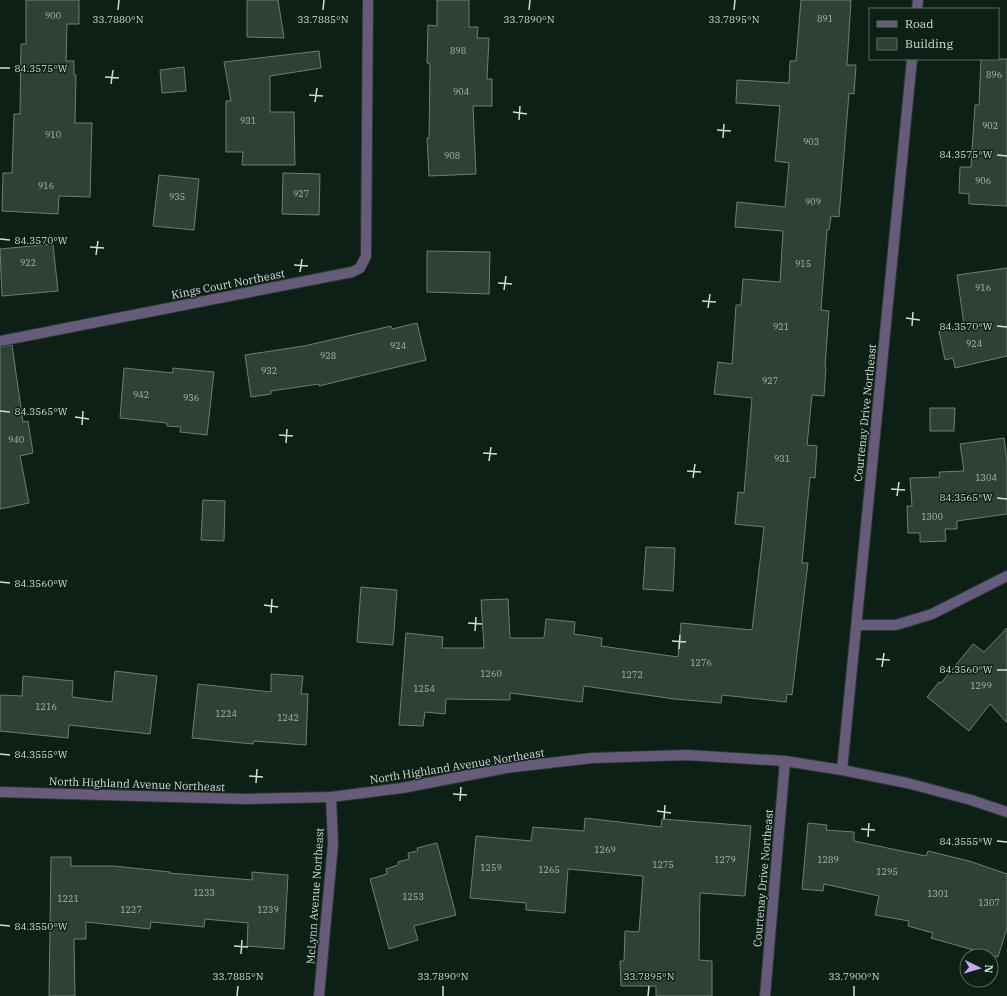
<svg xmlns="http://www.w3.org/2000/svg" width="1007" height="996" font-family="'IBM Plex Serif',serif">
  <style>
    .building { fill: #2d4235; stroke: #698072 }
    .lines { fill: none; stroke-linecap: round; stroke-linejoin: round }
    .minor-casing { stroke: #283b30; stroke-width: 12 }
    .minor { stroke: #675b7b; stroke-width: 10 }
    .ticks { fill: none; stroke: #d2ded6; stroke-width: 1.5 }
    .labels { text-anchor: middle; stroke-width: 3; stroke-linejoin: round; paint-order: stroke }
    .number-label { font-size: 9px; fill: #a9b7ae }
    .street-label { font-size: 11px; fill: #d2ded6; stroke: #0c2015 }
    .ticks-label { font-size: 10px; text-anchor: middle; fill: #d2ded6; stroke: #0c2015; stroke-width: 3; stroke-linejoin: round; paint-order: stroke }
  </style>
  <rect width="100%" height="100%" fill="#0c2015"/>
  <g class="building">
    <polygon points="26,0 79,0 79,24 67,24 66,61 74,61 74,75 76,75 75,123 92,123 90,197 59,196 58,214 2,211 3,173 12,173 14,114 20,114 21,44 26,44"/>
    <polygon points="247,0 278,0 284,38 247,37"/>
    <polygon points="437,0 469,0 469,27 478,27 477,38 489,38 487,79 492,79 492,106 473,106 476,174 429,176 427,138 429,138 430,64 427,63 428,25 437,26"/>
    <polygon points="801,0 851,0 847,65 856,65 854,94 849,93 839,217 831,216 829,230 827,230 821,310 829,311 825,367 826,367 824,396 812,395 807,445 817,446 815,478 810,477 802,563 808,563 792,695 787,694 786,702 722,695 721,703 674,699 584,686 582,702 510,693 510,700 446,699 445,714 425,712 423,726 399,725 406,633 443,637 442,648 484,648 481,600 508,599 510,638 544,638 546,619 575,622 574,634 602,638 601,646 678,657 681,623 752,630 764,527 735,524 738,492 744,493 752,398 714,394 718,362 732,364 736,305 741,305 743,279 780,282 783,231 735,227 737,202 785,207 789,163 775,161 780,106 736,103 737,80 789,83 790,61 796,61"/>
    <polygon points="319,51 321,68 270,76 270,112 294,112 295,165 242,165 243,152 226,152 226,101 231,101 224,62"/>
    <polygon points="981,59 1007,59 1007,206 969,204 969,194 959,193 960,167 971,167 975,105 979,105"/>
    <polygon points="184,67 186,91 162,93 160,70"/>
    <polygon points="283,173 320,174 319,215 282,214"/>
    <polygon points="159,175 199,179 194,230 153,226"/>
    <polygon points="53,244 58,291 2,296 0,249"/>
    <polygon points="427,251 490,252 489,294 427,292"/>
    <polygon points="1007,268 1007,356 955,368 953,358 945,360 939,331 964,325 957,275"/>
    <polygon points="417,323 426,360 319,386 319,384 271,391 271,394 251,397 245,355 304,346 391,326 392,329"/>
    <polygon points="12,345 23,422 28,421 33,453 20,456 29,503 0,509 0,347"/>
    <polygon points="124,368 173,373 173,368 214,372 207,435 180,432 181,427 167,426 167,423 120,418"/>
    <polygon points="930,408 955,408 954,431 930,431"/>
    <polygon points="1004,438 1007,461 1007,514 957,521 957,529 945,529 946,541 920,542 920,533 908,533 907,506 912,506 910,478 940,477 939,472 964,471 960,444"/>
    <polygon points="203,500 225,501 224,541 201,540"/>
    <polygon points="646,547 675,548 673,591 643,589"/>
    <polygon points="361,587 397,590 393,645 357,642"/>
    <polygon points="1007,628 1007,723 990,704 969,731 927,697 939,682 941,683 973,644 984,652"/>
    <polygon points="115,671 157,676 150,734 69,725 68,738 0,731 0,695 22,696 23,676 73,681 72,697 112,702"/>
    <polygon points="271,674 303,676 301,694 308,694 306,745 254,741 253,744 192,738 198,684 271,692"/>
    <polygon points="585,818 661,827 662,819 751,826 745,896 700,893 699,960 712,961 712,996 656,996 656,986 621,986 620,961 624,961 625,931 639,932 643,876 568,869 565,913 526,910 526,903 470,898 476,836 531,841 533,827 584,831"/>
    <polygon points="808,823 827,825 826,830 854,832 854,841 926,856 928,851 969,861 1007,874 1007,928 998,957 931,938 933,933 908,926 909,921 875,915 879,896 824,884 823,891 802,889"/>
    <polygon points="437,843 456,915 414,926 418,940 389,949 370,879 387,874 386,869 398,865 398,862 409,859 408,853 418,851 417,848"/>
    <polygon points="51,857 71,857 71,866 114,866 170,872 169,873 252,880 252,872 288,875 284,949 247,946 248,923 205,919 204,927 151,922 150,929 86,922 86,939 74,939 75,996 49,996"/>
  </g>
  <g class="lines">
    <g class="minor-casing">
      <g id="minor">
        <polyline points="917,9 918,0"/>
        <polyline points="0,341 352,272 360,268 366,256 368,0"/>
        <polyline points="857,625 896,625 932,614 1007,576"/>
        <polyline points="842,770 912,59"/>
        <polyline points="0,792 245,799 331,797 402,788 506,768 592,758 687,755 785,761 842,770 907,783 971,800 1007,812"/>
        <polyline points="319,996 333,844 331,797"/>
        <polyline points="765,996 785,761"/>
      </g>
    </g>
    <use href="#minor" class="minor"/>
  </g>
  <path class="ticks" d="M118,10l1,-10M323,10l1,-10M529,10l1,-10M734,10l1,-10M0,68h10M105,77l14,1M111,84l2,-14M309,95l14,1M315,102l2,-14M513,112l14,2M519,120l1,-14M717,130l14,1M723,138l1,-14M997,155l10,1M0,239l10,1M90,247l14,1M96,255l2,-14M294,265l14,1M300,272l2,-13M498,283l14,1M504,290l2,-14M702,301l14,1M708,308l2,-14M906,318l14,2M912,326l1,-14M997,326l10,1M0,411l10,1M75,417l14,2M82,425l1,-14M279,435l14,1M286,443l1,-14M483,453l14,1M489,461l2,-14M687,471l14,1M693,478l2,-14M891,489l14,1M897,496l2,-14M997,498l10,1M0,582l10,1M264,605l14,2M271,613l1,-14M468,623l14,1M475,631l1,-14M672,641l14,1M679,649l1,-14M876,659l14,1M882,667l2,-14M997,670h10M0,754l10,1M249,776l14,1M256,783l1,-14M453,794l14,1M460,801l1,-14M657,811l14,2M664,819l1,-14M861,829l14,1M868,837l1,-14M997,841l10,1M0,925l10,1M234,946l14,1M241,954l1,-14M237,996l1,-10M443,996v-10M648,996l1,-10M854,996v-10"/>
  <g class="labels">
    <g class="number-label">
      <text x="53" y="19">900</text>
      <text x="825" y="22">891</text>
      <text x="458" y="54">898</text>
      <text x="994" y="78">896</text>
      <text x="461" y="95">904</text>
      <text x="248" y="124">931</text>
      <text x="990" y="129">902</text>
      <text x="53" y="138">910</text>
      <text x="811" y="145">903</text>
      <text x="452" y="159">908</text>
      <text x="983" y="184">906</text>
      <text x="46" y="189">916</text>
      <text x="301" y="197">927</text>
      <text x="177" y="200">935</text>
      <text x="813" y="205">909</text>
      <text x="28" y="266">922</text>
      <text x="803" y="267">915</text>
      <text x="983" y="291">916</text>
      <text x="781" y="330">921</text>
      <text x="974" y="347">924</text>
      <text x="398" y="349">924</text>
      <text x="328" y="359">928</text>
      <text x="269" y="374">932</text>
      <text x="770" y="384">927</text>
      <text x="141" y="398">942</text>
      <text x="191" y="401">936</text>
      <text x="16" y="443">940</text>
      <text x="782" y="462">931</text>
      <text x="986" y="481">1304</text>
      <text x="932" y="520">1300</text>
      <text x="701" y="666">1276</text>
      <text x="491" y="677">1260</text>
      <text x="632" y="678">1272</text>
      <text x="981" y="689">1299</text>
      <text x="424" y="692">1254</text>
      <text x="46" y="710">1216</text>
      <text x="226" y="717">1224</text>
      <text x="288" y="721">1242</text>
      <text x="605" y="853">1269</text>
      <text x="725" y="863">1279</text>
      <text x="828" y="863">1289</text>
      <text x="663" y="868">1275</text>
      <text x="491" y="871">1259</text>
      <text x="549" y="873">1265</text>
      <text x="887" y="875">1295</text>
      <text x="204" y="896">1233</text>
      <text x="938" y="897">1301</text>
      <text x="413" y="900">1253</text>
      <text x="68" y="902">1221</text>
      <text x="989" y="906">1307</text>
      <text x="131" y="913">1227</text>
      <text x="268" y="913">1239</text>
    </g>
    <g class="street-label">
      <text transform="translate(228 284) rotate(-11)" y="4">Kings Court Northeast</text>
      <text transform="translate(865 413) rotate(-84)" y="4">Courtenay Drive Northeast</text>
      <text transform="translate(457 766) rotate(-9)" y="4">North Highland Avenue Northeast</text>
      <text transform="translate(137 784) rotate(2)" y="4">North Highland Avenue Northeast</text>
      <text transform="translate(763 878) rotate(-85)" y="4">Courtenay Drive Northeast</text>
      <text transform="translate(315 896) rotate(-86)" y="4">McLynn Avenue Northeast</text>
    </g>
  </g>
  <g class="ticks-label">
    <text x="118" y="23">33.7880°N</text>
    <text x="323" y="23">33.7885°N</text>
    <text x="529" y="23">33.7890°N</text>
    <text x="734" y="23">33.7895°N</text>
    <text x="41" y="72">84.3575°W</text>
    <text x="966" y="158">84.3575°W</text>
    <text x="41" y="244">84.3570°W</text>
    <text x="966" y="330">84.3570°W</text>
    <text x="41" y="415">84.3565°W</text>
    <text x="966" y="501">84.3565°W</text>
    <text x="41" y="587">84.3560°W</text>
    <text x="966" y="673">84.3560°W</text>
    <text x="41" y="758">84.3555°W</text>
    <text x="966" y="845">84.3555°W</text>
    <text x="41" y="930">84.3550°W</text>
    <text x="238" y="980">33.7885°N</text>
    <text x="443" y="980">33.7890°N</text>
    <text x="649" y="980">33.7895°N</text>
    <text x="854" y="980">33.7900°N</text>
  </g>
  <rect x="869" y="8" width="130" height="52" fill="#0c2015" stroke="#5b6c62"/>
  <rect x="877" y="21" width="20" height="6" fill="#675b7b" stroke="#5b6c62"/>
  <text x="905" y="28" font-size="12" fill="#d2ded6">Road</text>
  <rect x="877" y="38" width="20" height="12" fill="#2d4235" stroke="#5b6c62"/>
  <text x="905" y="48" font-size="12" fill="#d2ded6">Building</text>
  <g transform="translate(979 968) rotate(95)"><circle r="19" fill="#0c2015" stroke="#5b6c62"/>
  <path d="M0-3L7 15L0 10L-7 15Z" fill="#c4a7f1"/>
  <text y="-6" font-size="11" font-weight="bold" text-anchor="middle" fill="#d2ded6">N</text>
  </g>
</svg>
